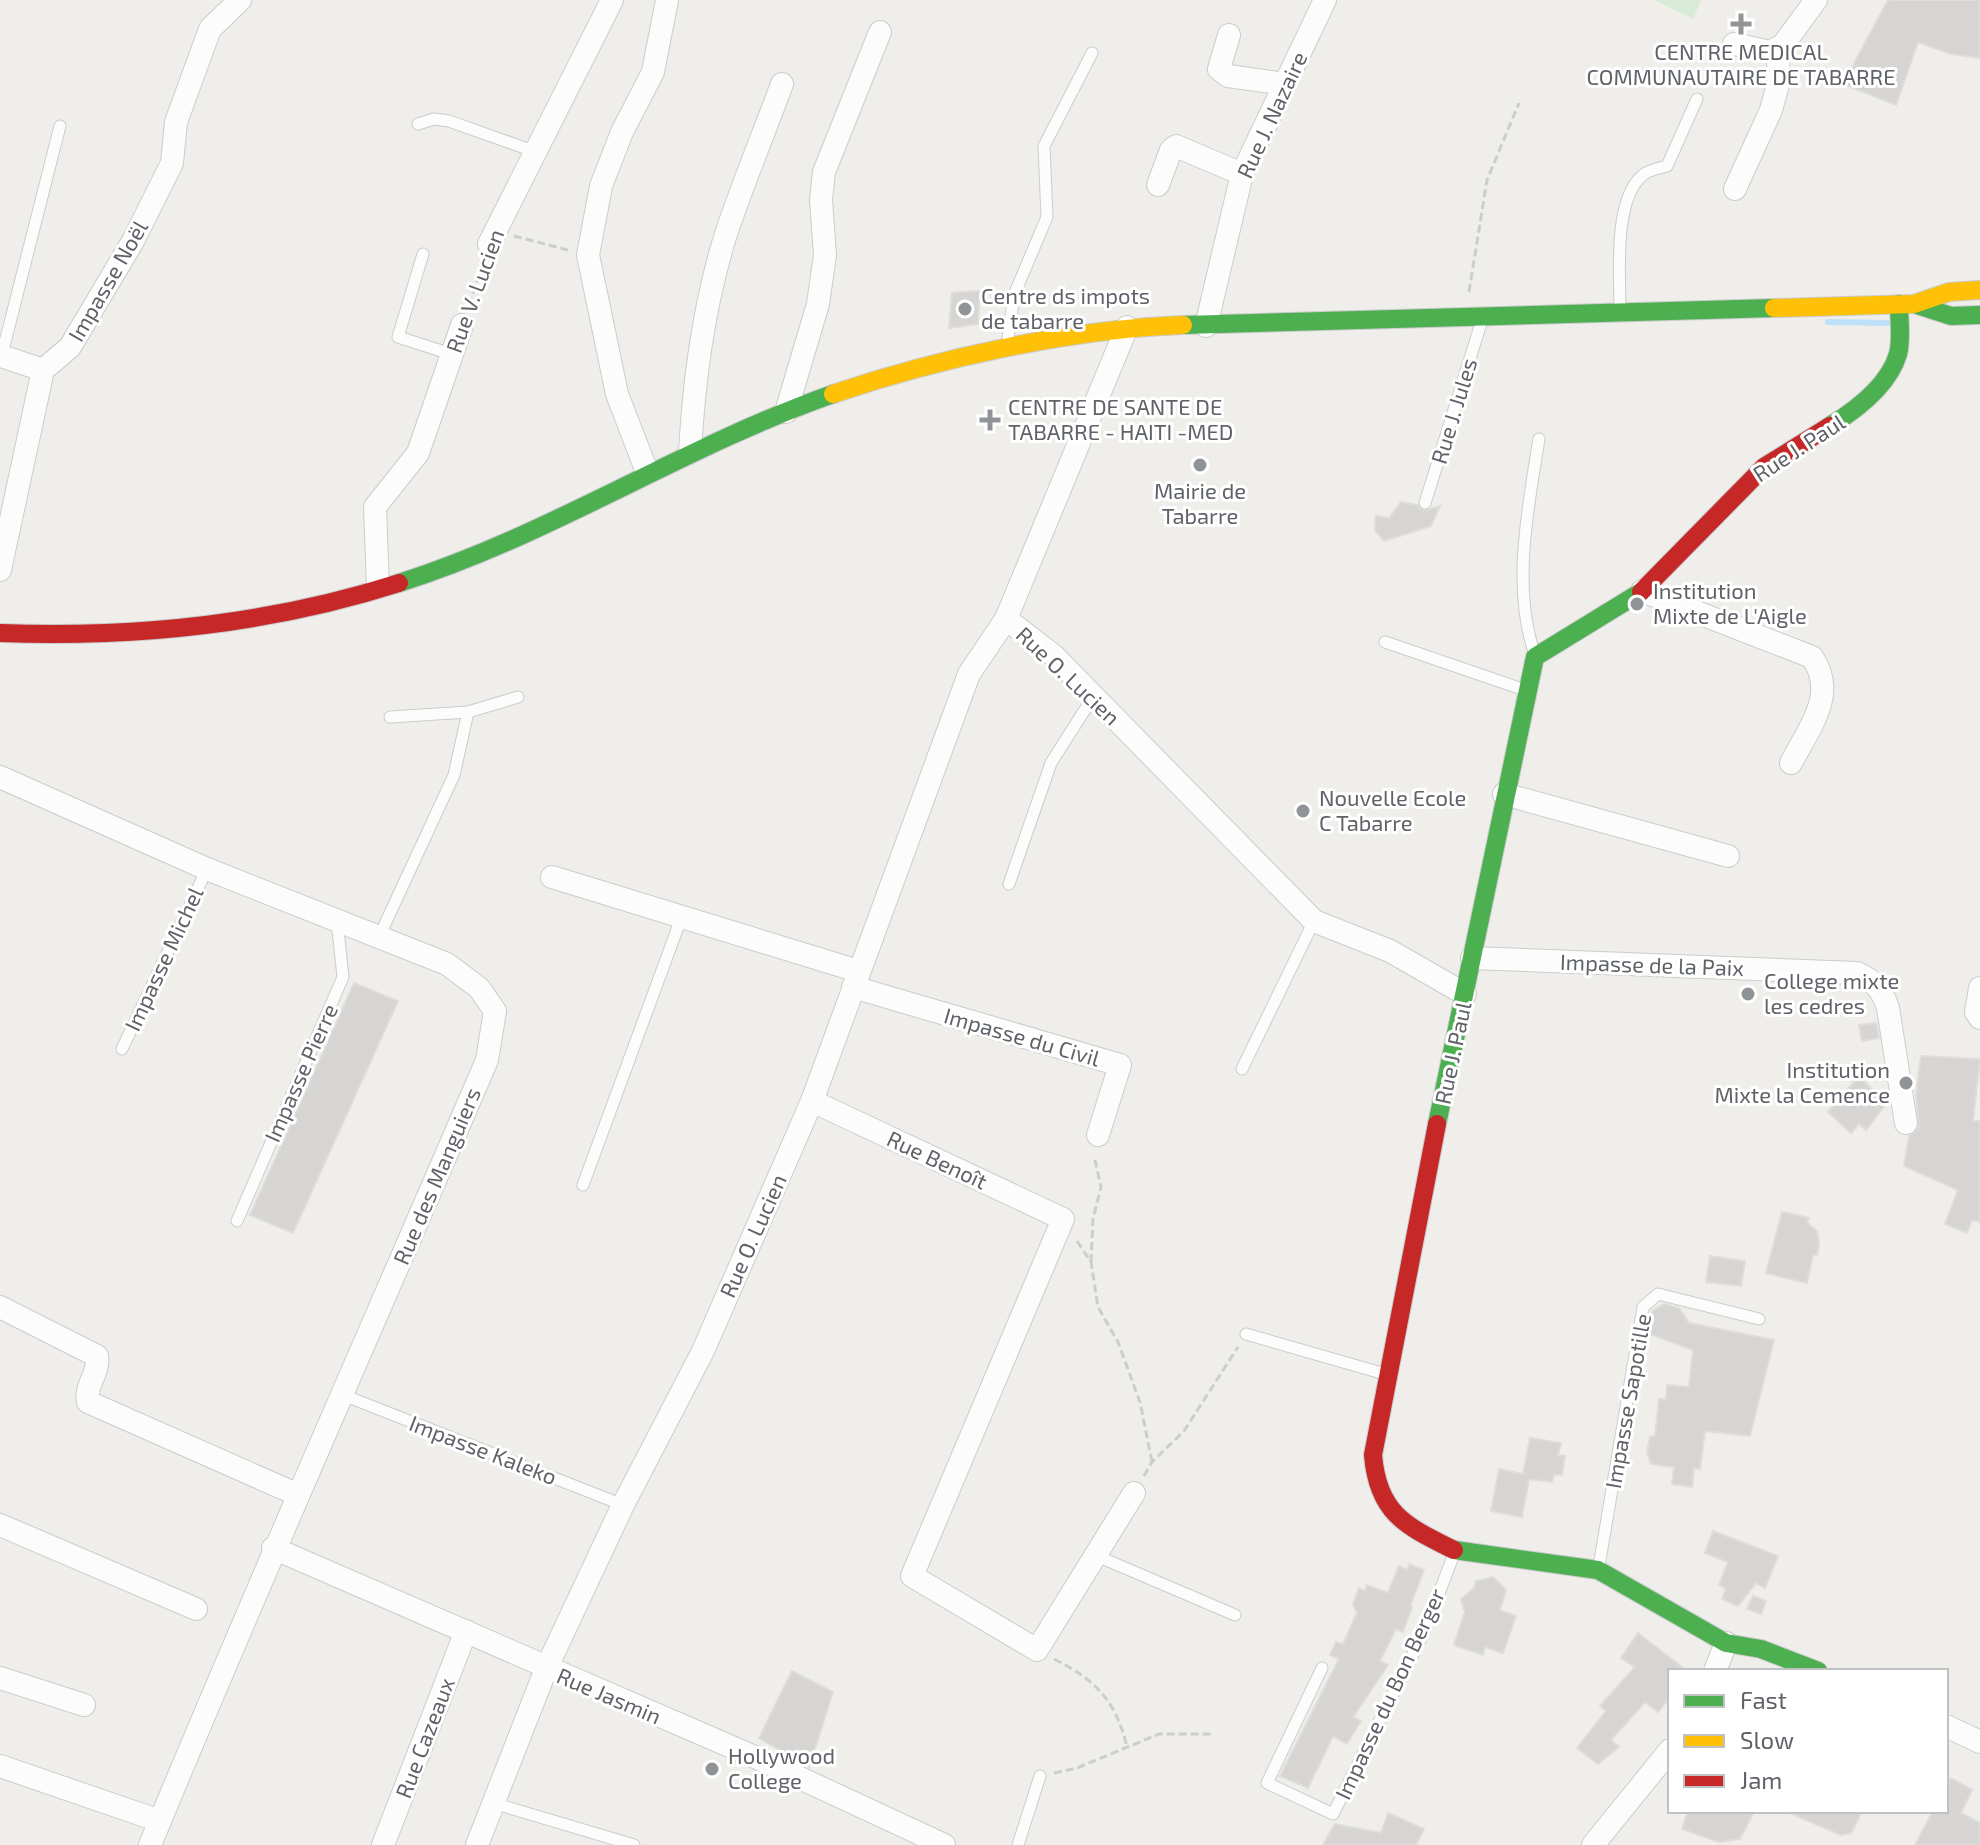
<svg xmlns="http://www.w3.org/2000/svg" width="1980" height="1845" font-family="'Exo 2',sans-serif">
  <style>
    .green { fill: #d8ebd6 }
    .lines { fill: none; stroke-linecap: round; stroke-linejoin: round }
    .stream { stroke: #bfe0f9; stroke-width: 6 }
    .building { fill: #d6d5d3; stroke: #deddd9; stroke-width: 2 }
    .lane-casing { stroke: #cbcccc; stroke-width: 13 }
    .street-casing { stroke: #cbcccc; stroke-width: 24 }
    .fast-casing { stroke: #cacacb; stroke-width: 20 }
    .slow-casing { stroke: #cacacb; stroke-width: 20 }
    .jam-casing { stroke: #cacacb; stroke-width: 20 }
    .path { stroke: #cacfcc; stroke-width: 3; stroke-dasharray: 8 4; stroke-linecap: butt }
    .lane { stroke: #fdfcfc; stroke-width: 11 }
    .street { stroke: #fdfcfc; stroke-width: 22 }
    .fast { stroke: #4caf50; stroke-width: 18 }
    .slow { stroke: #ffc107; stroke-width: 18 }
    .jam { stroke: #c62828; stroke-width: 18 }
    .poi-dot { fill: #919496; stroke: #fff; stroke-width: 3 }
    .labels { text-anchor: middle; stroke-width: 6; stroke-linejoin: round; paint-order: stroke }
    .poi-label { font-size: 22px; fill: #5f6368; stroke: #fff; text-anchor: start }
    .street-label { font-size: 22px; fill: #5f6368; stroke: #fff }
  </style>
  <rect width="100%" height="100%" fill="#efeeea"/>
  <polygon class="green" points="1654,0 1701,0 1693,19"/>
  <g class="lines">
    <polyline class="stream" points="1828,322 1889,323"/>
  </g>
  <g class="building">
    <polygon points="1888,0 1980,0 1980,58 1951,54 1918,42 1896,105 1843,84"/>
    <polygon points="980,291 978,324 949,328 952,293"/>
    <polygon points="1401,502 1417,505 1423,511 1440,506 1431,526 1384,541 1375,530 1376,516 1389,518"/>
    <polygon points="354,983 398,1001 293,1233 250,1215"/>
    <polygon points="1876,1023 1879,1038 1862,1041 1859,1025"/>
    <polygon points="1921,1056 1980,1059 1973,1121 1980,1121 1980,1222 1972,1220 1967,1233 1945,1224 1958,1190 1904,1166 1909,1136 1919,1127 1916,1094"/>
    <polygon points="1859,1076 1886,1104 1866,1130 1859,1124 1851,1133 1828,1112"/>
    <polygon points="1782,1212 1809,1218 1807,1223 1817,1231 1819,1244 1817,1255 1813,1255 1807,1283 1766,1273"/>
    <polygon points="1710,1256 1745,1261 1741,1286 1706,1282"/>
    <polygon points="1664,1304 1679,1308 1689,1323 1774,1340 1750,1436 1705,1431 1700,1469 1694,1468 1692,1487 1672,1484 1674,1467 1651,1464 1647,1452 1650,1437 1655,1436 1659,1399 1666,1399 1667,1385 1689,1387 1693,1350 1647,1333 1653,1322 1652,1311"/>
    <polygon points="1530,1438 1561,1443 1558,1455 1565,1456 1562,1475 1554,1474 1552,1482 1529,1479 1522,1517 1491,1511 1499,1469 1523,1474"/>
    <polygon points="1713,1531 1778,1556 1765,1588 1756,1583 1738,1606 1722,1599 1726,1588 1719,1585 1728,1562 1705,1553"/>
    <polygon points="1409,1564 1424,1570 1410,1606 1412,1607 1403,1632 1396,1629 1380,1661 1388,1665 1353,1717 1361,1721 1347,1744 1333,1736 1308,1788 1280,1776 1339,1659 1330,1655 1336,1642 1343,1644 1357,1613 1353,1604 1359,1588 1365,1591 1367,1585 1388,1593 1399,1566 1407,1570"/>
    <polygon points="1493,1577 1506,1590 1500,1610 1516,1616 1503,1653 1485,1647 1483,1655 1454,1645 1465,1612 1461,1599 1474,1588 1476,1581"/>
    <polygon points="1753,1596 1766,1601 1761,1614 1747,1609"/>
    <polygon points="1638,1633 1687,1671 1670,1671 1670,1697 1658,1712 1645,1702 1611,1740 1619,1747 1598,1764 1577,1748 1606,1711 1600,1706 1635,1667 1621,1658"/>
    <polygon points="792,1671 833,1692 809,1767 759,1738"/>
    <polygon points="1951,1778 1972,1790 1961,1813 1980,1823 1980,1845 1915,1845 1933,1811 1946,1811 1946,1788"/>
    <polygon points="1688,1811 1754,1811 1740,1839 1719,1842 1682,1829"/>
    <polygon points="1785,1811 1862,1811 1851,1833 1841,1835"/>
    <polygon points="1388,1813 1424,1829 1416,1845 1323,1845 1335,1824 1381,1833"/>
  </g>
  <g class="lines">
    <g class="lane-casing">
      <g id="lane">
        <polyline points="418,124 434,119 449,121 536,152"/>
        <polyline points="423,254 398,337 451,354"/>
        <path d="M1620,310c0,-35 -7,-111 23,-135 5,-5 17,-7 24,-9l30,-67"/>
        <polyline points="1007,345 1014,295 1047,217 1044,146 1092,53"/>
        <polyline points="1,358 60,126"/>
        <polyline points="1425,503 1482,320"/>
        <polyline points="1385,642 1525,690"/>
        <path d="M1534,652c-22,-66 -6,-145 5,-213"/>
        <polyline points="390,717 468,712 518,697"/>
        <polyline points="1009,884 1051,763 1093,697"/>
        <polyline points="379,937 454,775 468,712"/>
        <polyline points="122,1049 207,869"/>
        <polyline points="1242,1069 1314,921"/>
        <polyline points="583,1185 682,916"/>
        <polyline points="237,1221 343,977 337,921"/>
        <polyline points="1246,1334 1385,1374"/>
        <polyline points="343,1395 623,1505"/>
        <polyline points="1097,1556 1235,1615"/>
        <polyline points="1599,1566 1643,1307 1658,1294 1759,1319"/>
        <polyline points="1322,1668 1267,1783 1333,1814 1426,1628 1455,1551"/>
        <polyline points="493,1803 634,1845"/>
        <polyline points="1018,1845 1040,1776"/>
      </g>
    </g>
    <g class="street-casing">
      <g id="street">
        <polyline points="1229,35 1219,69 1228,76 1285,84"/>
        <polyline points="1734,44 1770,52 1783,45"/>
        <polyline points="1158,185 1171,150 1176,146 1242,174"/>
        <polyline points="1735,189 1771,110 1779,81 1778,59 1783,45 1816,0"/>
        <polyline points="489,244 612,0"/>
        <polyline points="1206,326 1242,174 1325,0"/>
        <polyline points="1,356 43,370"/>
        <polyline points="786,412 818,304 825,255 821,200 824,172 880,32"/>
        <path d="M690,452c4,-74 14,-148 36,-218 17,-51 38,-101 56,-150"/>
        <polyline points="647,472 617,394 588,255 601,186 622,132 653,72 667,0"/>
        <polyline points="0,570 43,370 70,347 133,241 172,163 176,122 210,29 240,0"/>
        <polyline points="378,587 375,507 418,453 462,325"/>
        <path d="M1642,591l170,66c26,37 -3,71 -21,106"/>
        <polyline points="1006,619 1053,655 1314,921 1390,951 1465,994"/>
        <path d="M0,777l207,92 240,95 32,24 16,23 -8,49c-112,261 -228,521 -337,785"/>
        <polyline points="1504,794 1728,856"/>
        <polyline points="552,877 858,971"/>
        <path d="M1472,958l385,15c17,8 25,16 31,35l18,115"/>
        <polyline points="853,987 1120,1065 1098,1135"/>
        <polyline points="1980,988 1976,1012 1980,1018"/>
        <polyline points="812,1101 1063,1219 912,1576 1037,1650 1134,1493"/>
        <path d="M0,1307l97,49c3,17 -13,30 -9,46l208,92"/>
        <polyline points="0,1525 196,1609"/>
        <polyline points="273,1548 757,1758 944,1845"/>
        <polyline points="1715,1671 1726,1643"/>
        <polyline points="0,1678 84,1705"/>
        <polyline points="1946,1726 1980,1742"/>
        <polyline points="0,1766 160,1821"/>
        <polyline points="383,1845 466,1631"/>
        <polyline points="477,1845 546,1669 623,1505 703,1351 812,1101 969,674 1006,619 1127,327"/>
        <polyline points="1593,1845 1670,1750"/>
      </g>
    </g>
    <g class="fast-casing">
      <g id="fast">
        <polyline points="1914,304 1951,316 1980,315"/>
        <polyline points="1183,325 1774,308"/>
        <path d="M1830,426c26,-16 59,-41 68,-72 4,-15 1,-34 1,-50"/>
        <path d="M399,583c152,-48 285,-137 434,-189"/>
        <polyline points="1437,1124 1535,657 1641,592"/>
        <polyline points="1454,1550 1598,1570 1726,1643 1761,1649 1818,1671"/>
      </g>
    </g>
    <g class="slow-casing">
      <g id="slow">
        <polyline points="1774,308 1914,304 1949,292 1980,290"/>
        <path d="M833,394c106,-36 239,-65 350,-69"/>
      </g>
    </g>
    <g class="jam-casing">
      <g id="jam">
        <polyline points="1641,592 1764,467 1830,426"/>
        <path d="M0,633c134,5 271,-9 399,-50"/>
        <path d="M1437,1124l-64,331c5,59 33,71 81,95"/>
      </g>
    </g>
    <g class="path">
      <polyline points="514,236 568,250"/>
      <polyline points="1469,292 1487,180 1519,103"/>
      <polyline points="469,305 483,263"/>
      <polyline points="1077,1241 1091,1262 1098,1307 1118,1342 1140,1402 1152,1462"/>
      <polyline points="1091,1262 1093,1219 1101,1187 1094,1156"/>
      <polyline points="1144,1476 1152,1462 1184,1431 1238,1347"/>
      <path d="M1054,1659c42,21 62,42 73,88"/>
      <polyline points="1054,1773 1077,1768 1159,1734 1211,1734"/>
    </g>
    <use href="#lane" class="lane"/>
    <use href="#street" class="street"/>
    <use href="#fast" class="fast"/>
    <use href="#slow" class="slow"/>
    <use href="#jam" class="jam"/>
  </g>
  <g class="poi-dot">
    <path d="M1737 12h8v8h8v8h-8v8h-8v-8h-8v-8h8z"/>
    <circle cx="965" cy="309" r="8"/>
    <path d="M986 408h8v8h8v8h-8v8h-8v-8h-8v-8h8z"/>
    <circle cx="1200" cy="465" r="8"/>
    <circle cx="1637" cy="604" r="8"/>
    <circle cx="1303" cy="811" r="8"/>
    <circle cx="1748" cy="994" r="8"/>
    <circle cx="1906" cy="1083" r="8"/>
    <circle cx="712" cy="1769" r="8"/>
  </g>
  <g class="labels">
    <g class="poi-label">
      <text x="1741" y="60" text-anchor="middle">CENTRE MEDICAL<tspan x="1741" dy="25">COMMUNAUTAIRE DE TABARRE</tspan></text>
      <text x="981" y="304">Centre ds impots<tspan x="981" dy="25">de tabarre</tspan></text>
      <text x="1008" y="415">CENTRE DE SANTE DE<tspan x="1008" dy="25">TABARRE - HAITI -MED</tspan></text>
      <text x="1200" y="499" text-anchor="middle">Mairie de<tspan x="1200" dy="25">Tabarre</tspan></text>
      <text x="1653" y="599">Institution<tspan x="1653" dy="25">Mixte de L'Aigle</tspan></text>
      <text x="1319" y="806">Nouvelle Ecole<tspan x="1319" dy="25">C Tabarre</tspan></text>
      <text x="1764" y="989">College mixte<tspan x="1764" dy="25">les cedres</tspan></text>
      <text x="1890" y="1078" text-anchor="end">Institution<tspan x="1890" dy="25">Mixte la Cemence</tspan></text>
      <text x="728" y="1764">Hollywood<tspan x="728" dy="25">College</tspan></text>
    </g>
    <g class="street-label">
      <text transform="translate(1272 115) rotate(-65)" y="8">Rue J. Nazaire</text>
      <text transform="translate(108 281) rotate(-60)" y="8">Impasse Noël</text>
      <text transform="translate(475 291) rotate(-70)" y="8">Rue V. Lucien</text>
      <text transform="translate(1454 411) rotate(-73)" y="8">Rue J. Jules</text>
      <text transform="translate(1799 448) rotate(-33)" y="8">Rue J. Paul</text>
      <text transform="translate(1068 676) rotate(43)" y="8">Rue O. Lucien</text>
      <text transform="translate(164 959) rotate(-65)" y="8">Impasse Michel</text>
      <text transform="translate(1652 965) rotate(2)" y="8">Impasse de la Paix</text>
      <text transform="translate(1022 1037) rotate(16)" y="8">Impasse du Civil</text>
      <text transform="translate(1453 1053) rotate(-78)" y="8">Rue J. Paul</text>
      <text transform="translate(301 1073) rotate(-66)" y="8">Impasse Pierre</text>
      <text transform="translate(937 1160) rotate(25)" y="8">Rue Benoît</text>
      <text transform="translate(437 1176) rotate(-67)" y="8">Rue des Manguiers</text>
      <text transform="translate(753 1236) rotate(-66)" y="8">Rue O. Lucien</text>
      <text transform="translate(1628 1401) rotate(-80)" y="8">Impasse Sapotille</text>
      <text transform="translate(483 1450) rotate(21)" y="8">Impasse Kaleko</text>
      <text transform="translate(1390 1694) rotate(-65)" y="8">Impasse du Bon Berger</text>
      <text transform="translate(609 1696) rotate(23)" y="8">Rue Jasmin</text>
      <text transform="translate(425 1738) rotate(-69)" y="8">Rue Cazeaux</text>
    </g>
  </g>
  <rect x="1668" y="1669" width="280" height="144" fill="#ffffff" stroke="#bfc1c3" stroke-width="2"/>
  <rect x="1684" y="1695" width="40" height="12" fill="#4caf50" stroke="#bfc1c3" stroke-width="2"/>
  <text x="1740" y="1709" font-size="24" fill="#5f6368">Fast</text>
  <rect x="1684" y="1735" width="40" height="12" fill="#ffc107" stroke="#bfc1c3" stroke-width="2"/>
  <text x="1740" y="1749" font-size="24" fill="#5f6368">Slow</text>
  <rect x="1684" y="1775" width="40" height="12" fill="#c62828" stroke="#bfc1c3" stroke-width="2"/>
  <text x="1740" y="1789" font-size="24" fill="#5f6368">Jam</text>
</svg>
